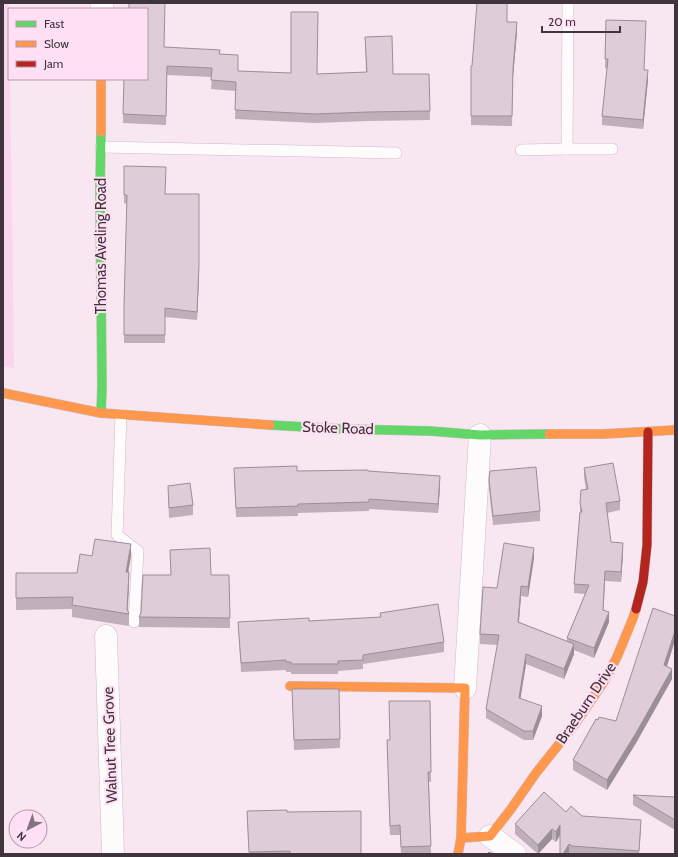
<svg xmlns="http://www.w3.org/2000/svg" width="678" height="857" font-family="Cabin,sans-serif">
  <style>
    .green { fill: #fbd5ee }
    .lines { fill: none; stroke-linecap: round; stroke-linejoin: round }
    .lane-casing { stroke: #cbbdc6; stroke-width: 12 }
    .street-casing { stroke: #cbbdc6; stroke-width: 23 }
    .fast-casing { stroke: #cbbdc6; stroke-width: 10 }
    .slow-casing { stroke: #cbbdc6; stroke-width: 10 }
    .jam-casing { stroke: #cbbdc6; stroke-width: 10 }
    .lane { stroke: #fefbfd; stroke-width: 11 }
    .street { stroke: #fefbfd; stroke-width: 22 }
    .fast { stroke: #63d668; stroke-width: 9 }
    .slow { stroke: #ff974d; stroke-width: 9 }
    .jam { stroke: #b3261e; stroke-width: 9 }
    .wall { fill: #bfafba }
    .shaded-wall { fill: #9b8f97 }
    .building { fill: #deccd8; stroke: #9b8f97 }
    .labels { text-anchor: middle; stroke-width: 4; stroke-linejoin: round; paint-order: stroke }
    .street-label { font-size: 15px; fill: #41353d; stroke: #ffdff3 }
  </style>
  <rect width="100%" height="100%" fill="#f8e6f1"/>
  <polygon class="green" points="3,3 9,3 9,79 10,79 14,368 3,366"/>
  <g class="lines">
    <g class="lane-casing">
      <g id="lane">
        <polyline points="101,147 396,153"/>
        <polyline points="567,149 612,149"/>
        <polyline points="521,150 567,149 568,3"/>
        <polyline points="121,415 117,535 138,551 134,622"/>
      </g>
    </g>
    <g class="street-casing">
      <g id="street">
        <polyline points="102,9 102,3"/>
        <polyline points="106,636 113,854"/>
        <polyline points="465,688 480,435"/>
        <polyline points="490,836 515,854"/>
      </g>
    </g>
    <g class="fast-casing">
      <g id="fast">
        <polyline points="101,132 100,191 102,387 101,413"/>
        <polyline points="270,425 343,429 430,431 480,435 549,434"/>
      </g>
    </g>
    <g class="slow-casing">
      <g id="slow">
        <polyline points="101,132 101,79"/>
        <polyline points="3,393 101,413 270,425"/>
        <polyline points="549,434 603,434 675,430"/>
        <polyline points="290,686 465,688 461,838 458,854"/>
        <polyline points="461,838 490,836 511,809 536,773 575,724 603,683 617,657 633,618 636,609"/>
      </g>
    </g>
    <g class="jam-casing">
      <polyline id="jam" points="636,609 643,582 647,545 648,432"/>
    </g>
    <use href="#lane" class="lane"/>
    <use href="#street" class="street"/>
    <use href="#fast" class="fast"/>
    <use href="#slow" class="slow"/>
    <use href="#jam" class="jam"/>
  </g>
  <g class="wall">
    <polygon points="606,20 645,70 648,80 643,129 602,125 602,116 607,69 605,68"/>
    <polygon points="507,22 517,32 513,77 512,126 471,125 471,66 472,66"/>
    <polygon points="365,37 393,74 429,74 430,120 368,121 315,123 235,119 236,91 211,89 212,77 167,75 166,125 123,123 123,114 147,79 164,47 220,54 238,71 317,74 366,72"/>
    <polygon points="124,166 165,194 199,274 197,320 165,317 165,343 124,343 124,305 127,204 124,203"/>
    <polygon points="584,468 620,501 620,510 607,513 611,542 623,553 621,582 605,581 603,610 609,622 594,658 574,650 574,654 564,679 526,664 520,699 542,716 533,740 524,740 486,718 486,709 498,645 480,644 480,634 497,588 534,558 528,597 521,596 519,622 567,642 567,638 585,594 574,593 574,584 580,512 580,503 586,489 584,478"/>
    <polygon points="297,471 368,471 440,486 438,513 369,509 369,511 298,513 298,516 236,517 234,478"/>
    <polygon points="489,480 540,511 540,521 493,525 489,489"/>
    <polygon points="168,486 193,505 193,515 169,518"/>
    <polygon points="170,550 211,575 229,575 230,628 139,627 139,617 171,575"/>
    <polygon points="92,556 131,556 128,572 129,584 128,611 129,614 129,626 72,617 72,609 16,610 16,573 77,573"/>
    <polygon points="380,613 444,642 444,652 363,664 363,669 338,671 338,674 291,674 291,672 286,672 286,670 241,672 238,622 309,621 380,617"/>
    <polygon points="675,640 667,667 672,679 636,743 607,790 573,770 573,760 598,720 616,721"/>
    <polygon points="292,689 340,739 340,748 294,750"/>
    <polygon points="430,701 431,782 429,782 431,854 401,854 400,835 390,835 387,740 390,740"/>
    <polygon points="633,795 675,797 675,830 633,805"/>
    <polygon points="247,811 287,812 361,854 249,854"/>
    <polygon points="582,816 641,829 639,854 570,854 560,835 556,842 552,839 538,854 515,834 515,824"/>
  </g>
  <g class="shaded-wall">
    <polygon points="517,22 517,32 513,77 512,126 513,68"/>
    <polygon points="648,70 648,80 643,129 643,120"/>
    <polygon points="199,265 199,274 197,320 197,312"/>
    <polygon points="440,476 440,486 438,513 438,504"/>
    <polygon points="623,543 623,553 621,582 621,572"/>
    <polygon points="131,544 131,556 126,584 126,572"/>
    <polygon points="534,548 534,558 528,597 528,587"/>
    <polygon points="605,571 605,581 603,619 603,610"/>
    <polygon points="129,572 129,584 127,614"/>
    <polygon points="521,586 521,596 518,632 518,622"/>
    <polygon points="609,612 609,622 594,658 594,648"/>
    <polygon points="675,631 675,640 664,675 664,665"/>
    <polygon points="574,644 574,654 564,679 564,669"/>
    <polygon points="526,654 526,664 519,708 519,698"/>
    <polygon points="672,669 672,679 636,743 607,790 607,780"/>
    <polygon points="542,706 542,716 533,740 533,731"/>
    <polygon points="560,825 560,835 556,842 556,832"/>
    <polygon points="552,829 552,839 538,854 538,845"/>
    <polygon points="569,844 569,854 563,854"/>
  </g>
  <g class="building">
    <polygon points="129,3 165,3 164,47 220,50 219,54 238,55 238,71 291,73 291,12 318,12 317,74 367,72 365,37 392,36 393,74 429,74 430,111 368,112 315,114 235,110 236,82 211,80 212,68 167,66 166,116 123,114 124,79 147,79 147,9 129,9"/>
    <polygon points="477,3 507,3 507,22 517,22 513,68 512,116 471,116 471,66 472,66"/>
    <polygon points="606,20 646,21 644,70 648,70 643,120 602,116 608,59 605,59"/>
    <polygon points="124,166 166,167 165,194 199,194 199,265 197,312 165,308 165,335 124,335 124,305 127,195 124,195"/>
    <polygon points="613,463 620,501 606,503 611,542 623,543 621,572 605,571 603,610 609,612 594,648 567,638 589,585 574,584 580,512 582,512 580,503 581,490 588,489 584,468"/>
    <polygon points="297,466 297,471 368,470 368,471 440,476 438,504 369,499 369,502 298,504 298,506 236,508 234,468"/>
    <polygon points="536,467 540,511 493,516 489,480 490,471"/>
    <polygon points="190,483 193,505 169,508 168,486"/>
    <polygon points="95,539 131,544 126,572 129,572 127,609 129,614 72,605 73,597 16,598 16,573 77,573 80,554 92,556"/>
    <polygon points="504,543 534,548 528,587 521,586 518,622 574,644 564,669 526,654 519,698 542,706 533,731 524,731 486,709 499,635 480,634 483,587 497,588"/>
    <polygon points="210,548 211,575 229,575 230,618 139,617 141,613 143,575 171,575 170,550"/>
    <polygon points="438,604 444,642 363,655 363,660 338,661 338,664 291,664 291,662 286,662 286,660 241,663 238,622 309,618 309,621 381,617 380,613"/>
    <polygon points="653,608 675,616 675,631 664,665 672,669 636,733 607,780 573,760 596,719 598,720 599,717 616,721"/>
    <polygon points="292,689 339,689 340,739 294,740"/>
    <polygon points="389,701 430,701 431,772 428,772 431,846 401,847 400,825 390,826 387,740 390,740"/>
    <polygon points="544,792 566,812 571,806 582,816 641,820 639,851 572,846 569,844 563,854 560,854 560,825 556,832 552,829 538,845 515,824"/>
    <polygon points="633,795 675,797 675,820"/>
    <polygon points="287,810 287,812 361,811 361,854 290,854 290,851 249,852 247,811"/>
    <polygon points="489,852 493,854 487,854"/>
  </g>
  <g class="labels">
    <g class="street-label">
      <text transform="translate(101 246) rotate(-90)" y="5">Thomas Aveling Road</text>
      <text transform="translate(338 428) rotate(2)" y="5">Stoke Road</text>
      <text transform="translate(586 703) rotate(-56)" y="5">Braeburn Drive</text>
      <text transform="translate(110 745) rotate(-92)" y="5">Walnut Tree Grove</text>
    </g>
  </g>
  <rect width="678" height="857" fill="none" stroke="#41353d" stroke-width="8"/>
  <rect x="8" y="8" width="140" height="72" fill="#ffdff3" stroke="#b39baa"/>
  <rect x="16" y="21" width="20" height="6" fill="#63d668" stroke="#b39baa"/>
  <text x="44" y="28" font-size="12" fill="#41353d">Fast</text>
  <rect x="16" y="41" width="20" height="6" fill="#ff974d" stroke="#b39baa"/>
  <text x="44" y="48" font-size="12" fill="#41353d">Slow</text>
  <rect x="16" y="61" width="20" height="6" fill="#b3261e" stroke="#b39baa"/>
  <text x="44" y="68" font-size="12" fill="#41353d">Jam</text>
  <g transform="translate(28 829) rotate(221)"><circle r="19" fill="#ffdff3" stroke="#b39baa"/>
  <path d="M0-3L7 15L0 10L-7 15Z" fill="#81737c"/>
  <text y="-6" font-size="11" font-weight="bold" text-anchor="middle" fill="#41353d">N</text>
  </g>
  <path d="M542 26v6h78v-6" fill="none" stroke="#41353d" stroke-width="2"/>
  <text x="548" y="26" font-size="12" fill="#41353d" stroke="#ffdff3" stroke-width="3" paint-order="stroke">20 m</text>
</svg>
